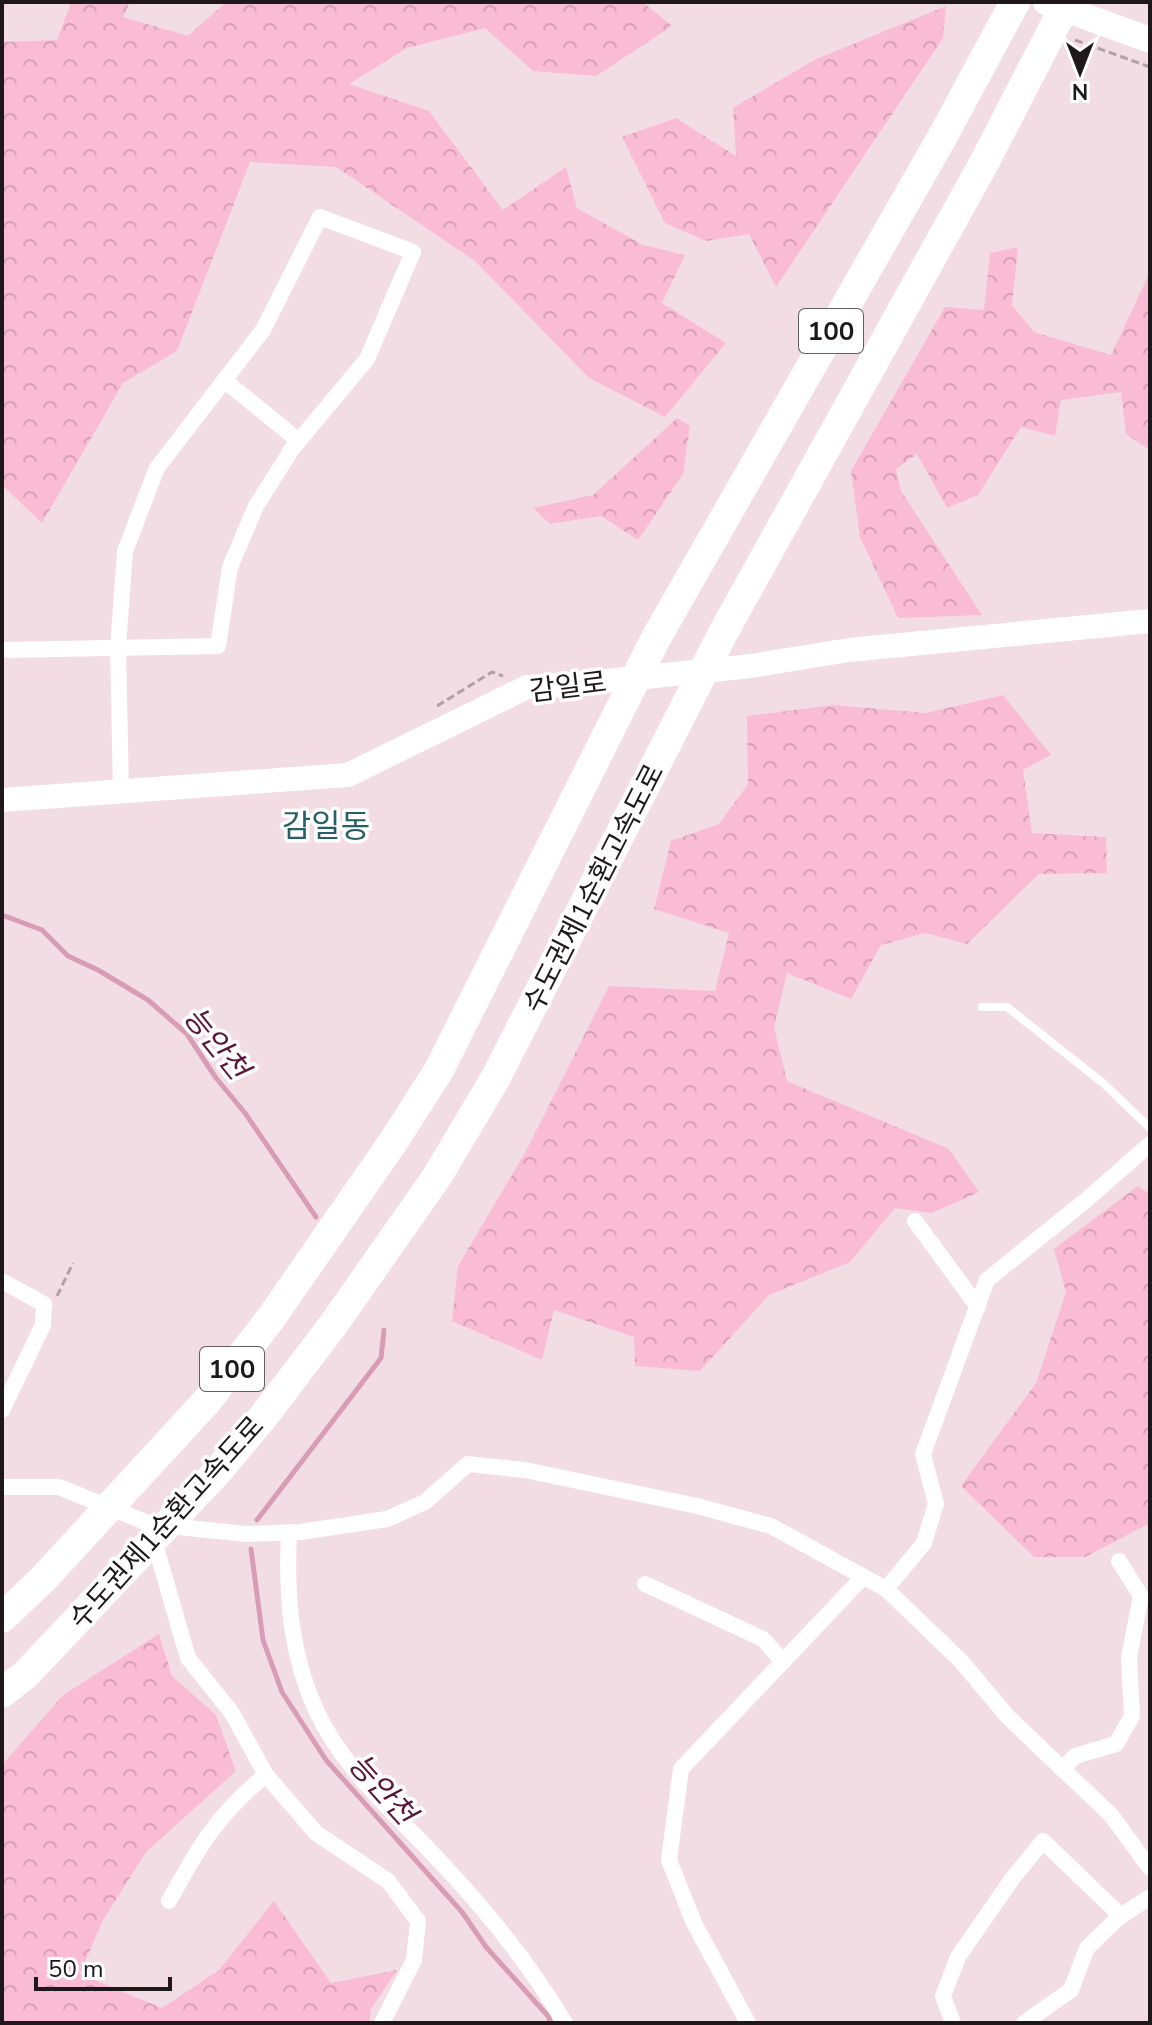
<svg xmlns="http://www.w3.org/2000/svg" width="1152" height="2025" font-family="'Nunito Sans','Noto Sans KR',sans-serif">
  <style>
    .forest { fill: url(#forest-crowns) }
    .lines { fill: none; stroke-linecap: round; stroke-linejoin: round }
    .stream { stroke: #d89cb5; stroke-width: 5 }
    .path { stroke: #b1a0a7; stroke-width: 3; stroke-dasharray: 8 4; stroke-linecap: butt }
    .lane { stroke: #fff; stroke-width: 8 }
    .street { stroke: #fff; stroke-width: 16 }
    .secondary { stroke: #fff; stroke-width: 24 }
    .primary { stroke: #fff; stroke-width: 26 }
    .highway { stroke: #fff; stroke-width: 30 }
    .labels { text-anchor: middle; stroke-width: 7; stroke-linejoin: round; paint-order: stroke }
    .shield { fill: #fff; stroke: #625d5f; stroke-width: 2 }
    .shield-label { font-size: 26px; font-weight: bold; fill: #1f181b }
    .street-label { font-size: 28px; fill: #1f181b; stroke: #fff }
    .water-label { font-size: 30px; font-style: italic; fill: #5b153a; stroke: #fff }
    .quarter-label { font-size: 32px; fill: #266065; stroke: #fff }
  </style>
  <defs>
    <pattern id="forest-crowns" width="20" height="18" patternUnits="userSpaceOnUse" patternTransform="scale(2)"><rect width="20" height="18" fill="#fabcd5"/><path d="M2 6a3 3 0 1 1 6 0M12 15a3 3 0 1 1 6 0" fill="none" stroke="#d6a1b6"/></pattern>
  </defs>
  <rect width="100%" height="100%" fill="#f3dde5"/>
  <g class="forest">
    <polygon points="71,2 130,2 123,17 188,36 226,2 643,2 672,26 596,76 533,71 485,28 407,48 349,84 429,111 503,210 566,167 577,208 643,245 685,255 662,303 726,343 665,417 589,378 475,261 336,167 250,162 177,351 123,383 42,523 2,485 2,42 57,40"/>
    <polygon points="946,6 943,38 776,287 749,234 706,241 665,223 622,137 676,118 736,156 733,108 814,60"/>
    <polygon points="1018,247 1012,305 1034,332 1111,355 1150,272 1150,450 1126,434 1121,392 1061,400 1055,436 1021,427 978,495 947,508 917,454 896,469 901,491 982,615 898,618 860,537 851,471 945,307 984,310 990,253"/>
    <polygon points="677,418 690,426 683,474 638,540 601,516 550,524 533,508 593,495"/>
    <polygon points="1003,695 1051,755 1023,770 1032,833 1106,837 1107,873 1039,874 967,944 925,933 881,945 851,999 787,973 774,1027 787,1081 949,1149 979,1192 932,1213 895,1208 850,1262 769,1295 700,1371 635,1366 634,1337 554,1310 542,1360 452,1321 458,1266 526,1151 609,986 715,991 729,933 654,909 671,841 719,824 748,784 747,716 832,705 926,713"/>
    <polygon points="1138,1186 1150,1194 1150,1523 1085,1557 1034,1557 961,1486 1036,1383 1066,1292 1054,1249"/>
    <polygon points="159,1634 172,1676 216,1715 236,1771 146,1852 102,1922 80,1974 162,2008 219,1970 274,1901 331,1983 397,1970 371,2009 369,2023 2,2023 2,1765 63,1695"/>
  </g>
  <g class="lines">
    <g class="stream">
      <polyline points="2,915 42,930 68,956 98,970 148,1000 187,1034 216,1078 245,1113 316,1217"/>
      <polyline points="257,1520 381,1358 384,1330"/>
      <polyline points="251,1549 263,1640 282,1692 326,1760 462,1912 486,1947 548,2016 551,2023"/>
    </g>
    <g class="path">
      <polyline points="1075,40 1150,67"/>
      <polyline points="437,706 492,672 503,676"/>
      <polyline points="57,1296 73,1263"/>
    </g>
    <polyline class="lane" points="982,1007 1007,1007 1103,1083 1150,1128"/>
    <g class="street">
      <polyline points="224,380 299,441"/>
      <polyline points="2,650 218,646 230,567 256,506 292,449 367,359 413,252 320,217 263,330 157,468 125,551 118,648 121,792"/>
      <polyline points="915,1221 978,1307"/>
      <polyline points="2,1281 44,1304 43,1325 2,1410"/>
      <polyline points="2,1487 59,1487 150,1524 246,1534 300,1532 387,1519 425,1502 468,1464 525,1470 697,1506 771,1526 886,1589 961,1661 1008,1717 1111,1815 1150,1868"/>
      <path d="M289,1532c-3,62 1,121 27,178 29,63 86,109 131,159 45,48 84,98 118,154"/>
      <polyline points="153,1537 188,1658 232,1713 266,1775 316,1833 388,1881 418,1921 414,1960 382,2023"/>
      <polyline points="645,1584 763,1639 783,1662"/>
      <polyline points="886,1589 924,1543 936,1504 923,1454 987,1280 1085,1201 1150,1144"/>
      <polyline points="1062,1769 1075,1756 1116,1744 1132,1716 1129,1657 1141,1596 1119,1561"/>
      <path d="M169,1901c29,-53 49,-88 97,-126"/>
      <polyline points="748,2023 694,1923 669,1860 681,1769 863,1577"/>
      <polyline points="953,2023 943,1996 958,1957 1012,1879 1043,1841 1121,1916"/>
      <polyline points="1024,2023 1071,1990 1087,1948 1118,1918 1150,1897"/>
    </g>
    <polyline class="secondary" points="2,800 348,775 527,687 578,684 751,666 849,650 1150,621"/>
    <polyline class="primary" points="1046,2 1150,40"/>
    <g class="highway">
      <polyline points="2,1618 43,1579 206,1402 271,1318 395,1139 439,1070 656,638 944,134 1015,2"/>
      <polyline points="2,1693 26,1674 217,1472 263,1417 333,1325 438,1175 495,1079 723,633 984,163 1067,2"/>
    </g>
  </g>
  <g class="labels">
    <g class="shield">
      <rect x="799" y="309" width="64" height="44" rx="6"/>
      <rect x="200" y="1347" width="64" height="44" rx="6"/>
    </g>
    <g class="shield-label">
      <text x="831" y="340">100</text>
      <text x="232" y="1378">100</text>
    </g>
    <g class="street-label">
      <text transform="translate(568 686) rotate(-7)" y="10">감일로</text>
      <text transform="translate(593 888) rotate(-63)" y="10">수도권제1순환고속도로</text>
      <text transform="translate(166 1522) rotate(-48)" y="10">수도권제1순환고속도로</text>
    </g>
    <g class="water-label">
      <text transform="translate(216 1043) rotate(51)" y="10">능안천</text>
      <text transform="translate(382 1789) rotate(48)" y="10">능안천</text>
    </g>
    <g class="quarter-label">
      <text x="326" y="837">감일동</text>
    </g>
  </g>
  <rect width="1152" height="2025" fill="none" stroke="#1f181b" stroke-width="8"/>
  <g transform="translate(1080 72) rotate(180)" stroke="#ffffff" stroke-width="6" paint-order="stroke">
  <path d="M0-6L14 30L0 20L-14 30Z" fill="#1f181b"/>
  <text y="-12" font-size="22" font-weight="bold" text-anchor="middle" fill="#1f181b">N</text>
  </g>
  <path d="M36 1977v12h134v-12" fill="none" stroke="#1f181b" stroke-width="4"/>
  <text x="48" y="1977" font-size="24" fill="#1f181b" stroke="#ffffff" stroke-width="6" paint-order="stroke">50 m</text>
</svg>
